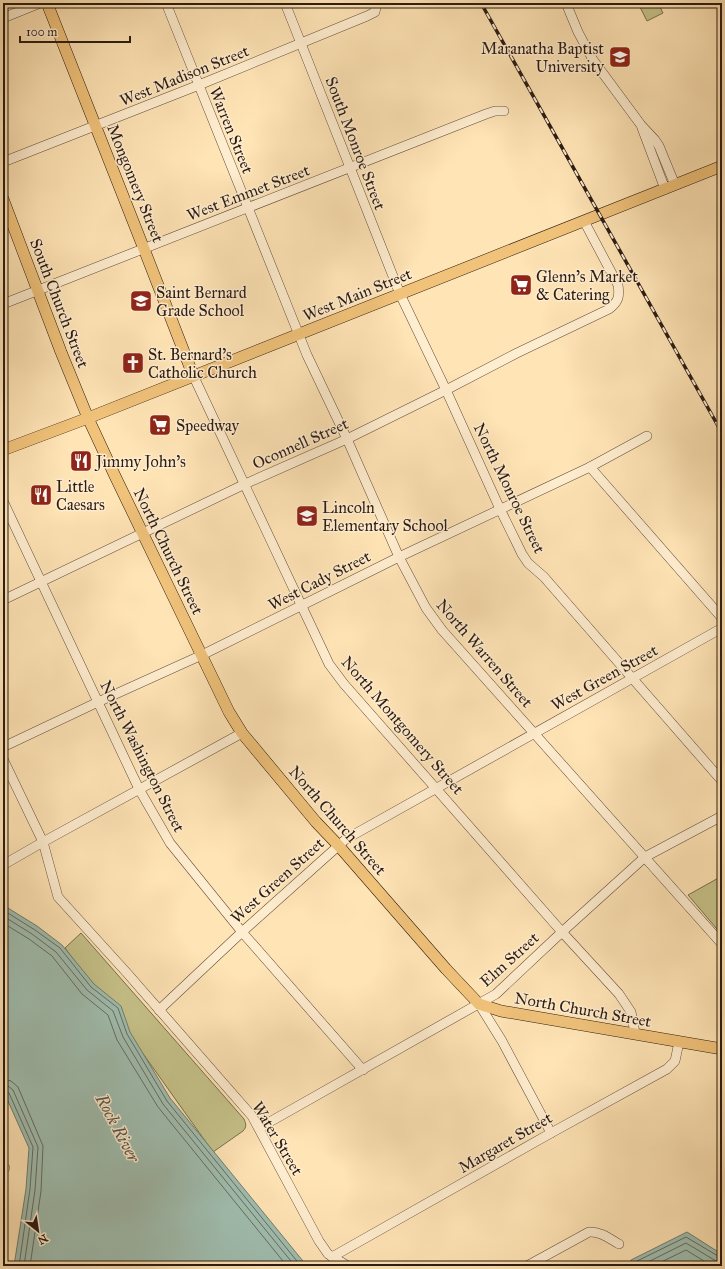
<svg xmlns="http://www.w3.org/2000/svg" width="725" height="1269" font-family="'IM FELL Great Primer',serif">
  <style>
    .green { fill: #c6c289; stroke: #786e4e }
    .water { fill: #a0beb0; stroke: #717d71 }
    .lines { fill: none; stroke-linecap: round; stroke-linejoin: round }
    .shore { stroke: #666c62; stroke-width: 1 }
    .minor-casing { stroke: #604d3c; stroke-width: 10 }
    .major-casing { stroke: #2b1b13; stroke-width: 12 }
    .minor { stroke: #ffedcf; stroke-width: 9 }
    .major { stroke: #f0c27a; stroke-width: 11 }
    .rail-casing { stroke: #2b1b13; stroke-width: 3.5 }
    .rail { stroke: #ffedcf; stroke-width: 2; stroke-dasharray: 6; stroke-linecap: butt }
    .labels { text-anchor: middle; stroke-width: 3; stroke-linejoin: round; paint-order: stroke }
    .poi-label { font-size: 16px; fill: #2b1b13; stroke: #ffedcf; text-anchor: start }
    .street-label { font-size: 16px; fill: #2b1b13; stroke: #ffedcf }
    .water-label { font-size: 17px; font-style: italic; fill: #54544a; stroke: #ffedcf }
  </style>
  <rect width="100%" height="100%" fill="#ffe4b5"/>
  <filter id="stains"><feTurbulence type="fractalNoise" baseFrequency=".005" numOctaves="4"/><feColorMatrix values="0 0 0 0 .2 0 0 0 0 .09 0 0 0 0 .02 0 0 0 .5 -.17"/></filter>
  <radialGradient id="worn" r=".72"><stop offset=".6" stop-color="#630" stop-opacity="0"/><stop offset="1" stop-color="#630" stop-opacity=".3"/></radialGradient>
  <g class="green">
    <polygon points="638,3 658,3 663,13 647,21"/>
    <polygon points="722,876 722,935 688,895"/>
    <path d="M81,933l163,186c2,5 3,8 -1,12l-30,21 -84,-118 -64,-86z"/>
  </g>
  <g class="water">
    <polygon points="3,905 37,926 62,945 94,984 121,1006 130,1032 170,1098 307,1266 14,1266 26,1189 29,1148 3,1090"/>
    <polygon points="687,1232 720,1253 722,1253 722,1266 630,1266 631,1260"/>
  </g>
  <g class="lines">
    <g class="shore">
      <polyline points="3,910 35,930 60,948 91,987 118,1008 127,1034 167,1101 301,1266"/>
      <polyline points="3,916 32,934 56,952 87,990 113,1011 123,1037 163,1104 295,1266"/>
      <polyline points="3,923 29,939 52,956 82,994 108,1015 117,1040 158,1107 287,1266"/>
      <polyline points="3,1079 11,1081 18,1087 43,1146 41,1191 30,1266"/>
      <polyline points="3,1085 8,1086 13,1090 38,1147 35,1190 24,1266"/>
      <polyline points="3,1090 6,1091 9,1093 33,1147 30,1189 19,1266"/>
      <polyline points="634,1266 635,1262 686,1237 718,1256 722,1257"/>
      <polyline points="640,1266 686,1243 716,1261 722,1262"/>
      <polyline points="653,1266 686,1250 712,1266"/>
    </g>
    <g class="minor-casing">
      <g id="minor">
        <polyline points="166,3 307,355 347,439 399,557 426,608 442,630 722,944"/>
        <polyline points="285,3 400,294 446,390 500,509 522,554 528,563 544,577 722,781"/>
        <polyline points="566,3 578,32 593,60 641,125 655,140 659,146 675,185"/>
        <polyline points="3,18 40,3"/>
        <polyline points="642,128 665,189"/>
        <polyline points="3,162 199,85 367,16 375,12 376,7 374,3"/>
        <polyline points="3,304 486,114 495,111 504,111"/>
        <polyline points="193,375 329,664 344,684 562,932 619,994 631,1012 635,1033"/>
        <polyline points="590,467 722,618"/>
        <polyline points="3,501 139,789 170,843 242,932 363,1070"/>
        <path d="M3,600l242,-116 102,-45 99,-49 71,-37 92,-44c9,-7 11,-12 9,-24l-34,-64"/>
        <polyline points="3,747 98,702 202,655 399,557 590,467 647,436"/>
        <polyline points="3,759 43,842 58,897 127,973 252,1116 319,1241 328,1254 348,1266"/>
        <polyline points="3,865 43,842 242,733"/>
        <polyline points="479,1004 502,1041 551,1133"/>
        <polyline points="159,1010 242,932 346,839 722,628"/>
        <polyline points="259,1128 496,994 562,932 645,857 722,816"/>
        <polyline points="3,1169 5,1168"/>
        <polyline points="332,1257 551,1133 667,1069 675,1061 679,1042"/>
        <path d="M527,1266l62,-34c11,-1 21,7 30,12"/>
      </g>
    </g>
    <g class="major-casing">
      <g id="major">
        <polyline points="47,3 144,249 193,375"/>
        <polyline points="3,199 61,352 88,418 115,476 229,712 242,733 316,822 338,845 446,969 479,1004 501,1011 722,1049"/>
        <polyline points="3,450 88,418 722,166"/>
      </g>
    </g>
    <use href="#minor" class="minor"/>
    <use href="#major" class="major"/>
    <g class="rail-casing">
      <polyline id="rail" points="481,3 722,433"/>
    </g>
    <use href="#rail" class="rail"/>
  </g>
  <defs>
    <g id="university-square" transform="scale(1.15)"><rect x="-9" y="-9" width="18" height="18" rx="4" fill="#8f2418" stroke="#ffedcf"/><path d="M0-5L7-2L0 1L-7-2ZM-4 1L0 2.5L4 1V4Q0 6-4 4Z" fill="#fff"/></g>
    <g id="supermarket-square" transform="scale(1.15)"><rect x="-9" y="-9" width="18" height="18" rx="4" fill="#8f2418" stroke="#ffedcf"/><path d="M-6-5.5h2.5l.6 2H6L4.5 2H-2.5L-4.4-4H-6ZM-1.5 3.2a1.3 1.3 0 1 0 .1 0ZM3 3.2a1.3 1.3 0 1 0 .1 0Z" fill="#fff"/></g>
    <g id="school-square" transform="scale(1.15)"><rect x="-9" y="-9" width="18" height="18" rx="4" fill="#8f2418" stroke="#ffedcf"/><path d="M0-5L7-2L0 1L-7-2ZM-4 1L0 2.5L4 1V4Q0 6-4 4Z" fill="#fff"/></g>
    <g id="church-square" transform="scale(1.15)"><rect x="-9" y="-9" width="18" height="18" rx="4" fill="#8f2418" stroke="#ffedcf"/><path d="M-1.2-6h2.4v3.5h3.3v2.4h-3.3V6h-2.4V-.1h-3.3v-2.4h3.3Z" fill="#fff"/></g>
    <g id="restaurant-square" transform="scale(1.15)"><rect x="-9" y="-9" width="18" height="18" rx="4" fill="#8f2418" stroke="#ffedcf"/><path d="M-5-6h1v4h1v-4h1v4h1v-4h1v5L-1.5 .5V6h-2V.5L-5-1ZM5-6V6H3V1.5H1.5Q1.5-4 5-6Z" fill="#fff"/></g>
  </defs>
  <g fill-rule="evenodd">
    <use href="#university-square" x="620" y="57"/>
    <use href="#supermarket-square" x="521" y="285"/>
    <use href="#school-square" x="141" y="301"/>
    <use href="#church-square" x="133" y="363"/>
    <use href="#supermarket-square" x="160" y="425"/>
    <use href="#restaurant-square" x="81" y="461"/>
    <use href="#restaurant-square" x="41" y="495"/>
    <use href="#school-square" x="307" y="516"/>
  </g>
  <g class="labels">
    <g class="poi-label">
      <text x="604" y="54" text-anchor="end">Maranatha Baptist<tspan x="604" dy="18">University</tspan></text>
      <text x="536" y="282">Glenn's Market<tspan x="536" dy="18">&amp; Catering</tspan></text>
      <text x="156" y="298">Saint Bernard<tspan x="156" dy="18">Grade School</tspan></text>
      <text x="148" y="360">St. Bernard's<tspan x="148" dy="18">Catholic Church</tspan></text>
      <text x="176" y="431">Speedway</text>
      <text x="96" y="467">Jimmy John's</text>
      <text x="56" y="492">Little<tspan x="56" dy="18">Caesars</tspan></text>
      <text x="322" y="513">Lincoln<tspan x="322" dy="18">Elementary School</tspan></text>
    </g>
    <g class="street-label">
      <text transform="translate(184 75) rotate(-22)" y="6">West Madison Street</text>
      <text transform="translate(232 130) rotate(68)" y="6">Warren Street</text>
      <text transform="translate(356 143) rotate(69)" y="6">South Monroe Street</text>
      <text transform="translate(136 183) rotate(68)" y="6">Mongomery Street</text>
      <text transform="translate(248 192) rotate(-21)" y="6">West Emmet Street</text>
      <text transform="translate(357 294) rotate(-22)" y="6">West Main Street</text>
      <text transform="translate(60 303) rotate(69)" y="6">South Church Street</text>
      <text transform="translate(300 443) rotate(-24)" y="6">Oconnell Street</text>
      <text transform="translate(510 488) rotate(64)" y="6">North Monroe Street</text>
      <text transform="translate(169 551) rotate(64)" y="6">North Church Street</text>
      <text transform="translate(319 580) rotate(-27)" y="6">West Cady Street</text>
      <text transform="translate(485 653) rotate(49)" y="6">North Warren Street</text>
      <text transform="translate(604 677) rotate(-29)" y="6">West Green Street</text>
      <text transform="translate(403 725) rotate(49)" y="6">North Montgomery Street</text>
      <text transform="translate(143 756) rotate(63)" y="6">North Washington Street</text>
      <text transform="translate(338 820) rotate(49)" y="6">North Church Street</text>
      <text transform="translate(277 880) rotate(-42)" y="6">West Green Street</text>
      <text transform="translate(509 959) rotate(-42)" y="6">Elm Street</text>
      <text transform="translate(583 1009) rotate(10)" y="6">North Church Street</text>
      <text transform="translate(278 1138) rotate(59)" y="6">Water Street</text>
      <text transform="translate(505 1142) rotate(-30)" y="6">Margaret Street</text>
    </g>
    <g class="water-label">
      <text transform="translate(118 1128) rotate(62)" y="6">Rock River</text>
    </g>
  </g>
  <rect width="725" height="1269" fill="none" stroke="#ffe4b5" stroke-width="16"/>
  <rect x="4" y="4" width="717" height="1261" fill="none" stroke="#2b1b13" stroke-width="2"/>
  <rect x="8" y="8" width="709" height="1253" fill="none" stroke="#2b1b13"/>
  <g transform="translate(38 1231) rotate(150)" stroke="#ffedcf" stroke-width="3" paint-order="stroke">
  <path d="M0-3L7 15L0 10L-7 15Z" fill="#2b1b13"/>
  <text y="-6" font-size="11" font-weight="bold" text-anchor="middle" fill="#2b1b13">N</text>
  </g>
  <path d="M20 36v6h110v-6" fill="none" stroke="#2b1b13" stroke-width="2"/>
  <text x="26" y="36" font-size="12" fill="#2b1b13" stroke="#ffedcf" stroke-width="3" paint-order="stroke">100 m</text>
  <rect width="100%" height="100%" filter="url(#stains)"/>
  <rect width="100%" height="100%" fill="url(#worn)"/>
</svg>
